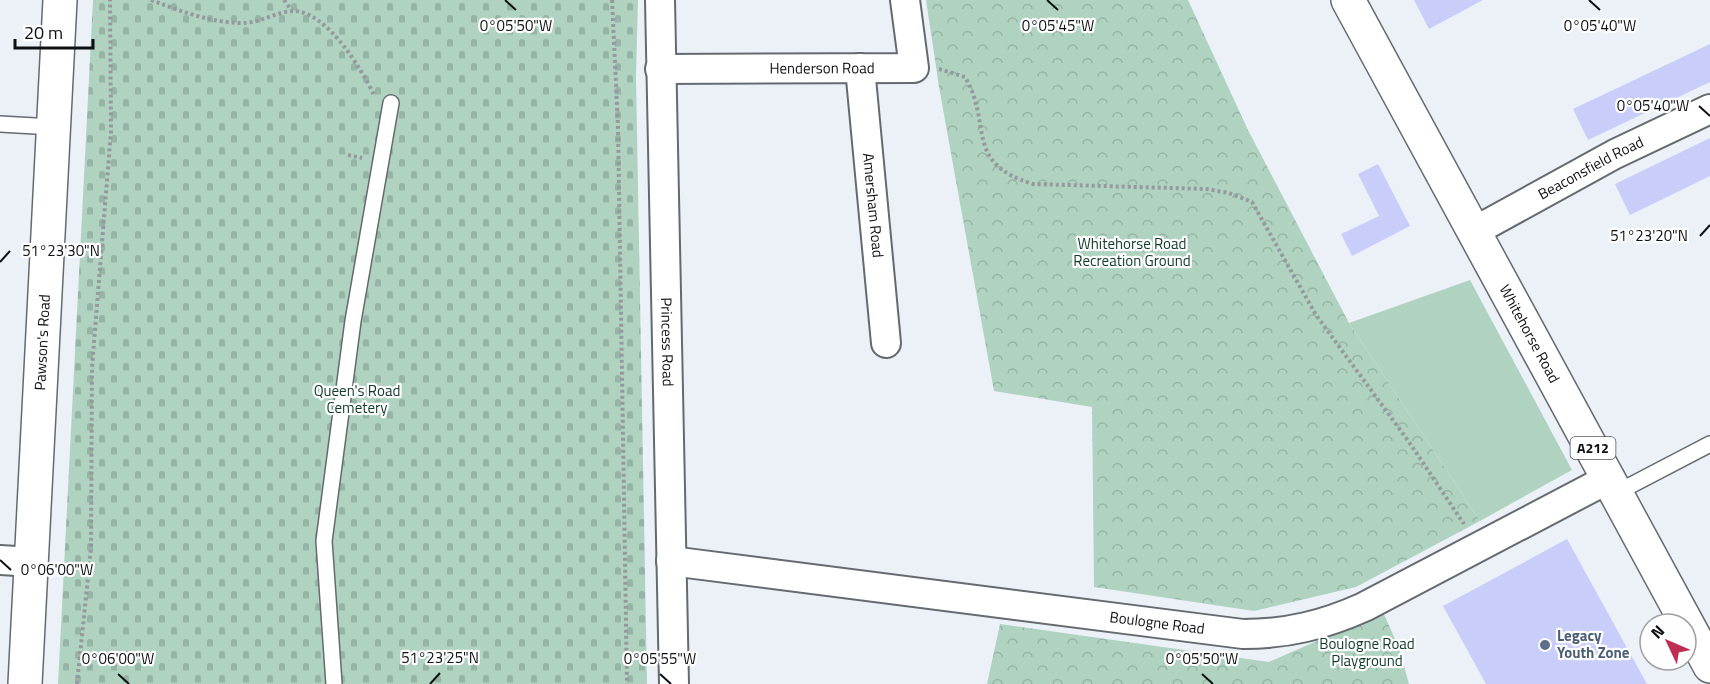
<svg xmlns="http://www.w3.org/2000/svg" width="1710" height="684" font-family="'Titillium Web',sans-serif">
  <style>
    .green { fill: #b0d3c1 }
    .cemetery { fill: url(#cemetery-stones) }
    .park { fill: url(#park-crowns) }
    .building { fill: #c9cdf9 }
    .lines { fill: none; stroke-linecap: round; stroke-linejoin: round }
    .service-casing { stroke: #656a70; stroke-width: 18 }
    .minor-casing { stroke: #656a70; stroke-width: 32 }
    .tertiary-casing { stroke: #656a70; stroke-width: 36 }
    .primary-casing { stroke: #656a70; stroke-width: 36 }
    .path { stroke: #95999e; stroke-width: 4; stroke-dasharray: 3 3; stroke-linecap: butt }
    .service { stroke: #fff; stroke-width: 15 }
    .minor { stroke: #fff; stroke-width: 28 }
    .tertiary { stroke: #fff; stroke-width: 33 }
    .primary { stroke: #fff; stroke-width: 33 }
    .ticks { fill: none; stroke: #0f1013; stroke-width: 2 }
    .service-dot { fill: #5c6f8a; stroke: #fefefe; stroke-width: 2 }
    .labels { text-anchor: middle; stroke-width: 4.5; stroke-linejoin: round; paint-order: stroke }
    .shield { fill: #fefefe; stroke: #57575a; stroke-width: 1.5 }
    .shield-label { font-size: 14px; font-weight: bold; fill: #0f1013 }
    .street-label { font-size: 15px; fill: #0f1013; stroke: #fefefe }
    .park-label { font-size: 15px; fill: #123a29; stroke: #fefefe }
    .service-label { font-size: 15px; font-weight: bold; fill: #4e5e75; stroke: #fefefe; text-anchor: start }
    .ticks-label { font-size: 15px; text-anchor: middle; fill: #0f1013; stroke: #fefefe; stroke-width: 4.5; stroke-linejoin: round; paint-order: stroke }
  </style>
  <defs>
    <pattern id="cemetery-stones" width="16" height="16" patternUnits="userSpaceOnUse" patternTransform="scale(1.5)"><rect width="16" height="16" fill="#b0d3c1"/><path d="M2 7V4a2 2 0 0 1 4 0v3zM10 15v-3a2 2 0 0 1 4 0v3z" fill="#96b4a5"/></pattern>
    <pattern id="park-crowns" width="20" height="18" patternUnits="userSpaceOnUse" patternTransform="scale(1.5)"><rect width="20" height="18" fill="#b0d3c1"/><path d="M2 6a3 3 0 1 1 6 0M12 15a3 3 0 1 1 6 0" fill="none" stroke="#96b4a5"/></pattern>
  </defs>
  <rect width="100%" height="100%" fill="#ecf1f8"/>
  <polygon class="green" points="1470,280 1572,470 1480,521 1349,323"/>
  <polygon class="cemetery" points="93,0 638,0 636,77 647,684 58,684"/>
  <g class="park">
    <polygon points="926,0 1188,0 1248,130 1349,323 1480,521 1356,587 1254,611 1094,587 1092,407 994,391 939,87"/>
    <polygon points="1383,612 1399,648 1409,684 987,684 1000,624 1269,662"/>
  </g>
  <g class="building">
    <polygon points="1414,0 1483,0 1429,29"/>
    <polygon points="1710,44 1710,82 1588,140 1573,109"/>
    <polygon points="1710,138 1710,176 1630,215 1615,184"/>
    <polygon points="1378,164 1410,226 1352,256 1341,234 1379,216 1358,174"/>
    <polygon points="1567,539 1647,684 1486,684 1443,606"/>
  </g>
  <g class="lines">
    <g class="service-casing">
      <g id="service">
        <polyline points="0,124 53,127"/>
        <polyline points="1618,492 1710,444"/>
        <polyline points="334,684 324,541 353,321 391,103"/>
      </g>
    </g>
    <g class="minor-casing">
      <g id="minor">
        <path id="s1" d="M660,0l14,684"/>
        <path id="s2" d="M860,68l26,275"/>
        <path id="s3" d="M660,69l254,-1 -9,-68"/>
        <path id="s4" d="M1473,232l142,-78 95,-45"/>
        <polyline points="0,560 33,562"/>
        <path id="s5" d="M671,561l572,73c44,0 81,-9 121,-27l246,-129"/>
      </g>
    </g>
    <g class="tertiary-casing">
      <g id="tertiary">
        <path id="s6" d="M25,684l35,-684"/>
      </g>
    </g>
    <g class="primary-casing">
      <g id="primary">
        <path id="s7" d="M1348,0l362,666"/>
      </g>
    </g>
    <g class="path">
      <path d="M151,0c29,11 58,22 89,23 19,1 37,-12 54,-12 33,1 67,57 80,84"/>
      <polyline points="284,0 292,11"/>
      <polyline points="612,0 618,127 627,684"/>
      <path d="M939,69l26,8c28,47 -2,86 68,107l174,5 22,4 23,9 64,113 93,127 55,82"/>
      <polyline points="348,155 362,158"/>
      <polyline points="77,684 91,548 92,367 111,131 110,0"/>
    </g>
    <use href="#service" class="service"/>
    <use href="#minor" class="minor"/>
    <use href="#tertiary" class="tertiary"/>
    <use href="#primary" class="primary"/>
  </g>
  <path class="ticks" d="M505,0l11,10M1047,0l11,10M1589,0l11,10M1699,106l11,10M1700,236l10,-11M0,262l10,-11M0,560l11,10M118,674l11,10M660,674l11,10M1202,674l11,10M430,684l10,-11"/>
  <circle class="service-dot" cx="1545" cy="645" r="6"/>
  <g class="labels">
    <rect class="shield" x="1570.5" y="437" width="45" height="22" rx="4.5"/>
    <g class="shield-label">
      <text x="1593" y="453">A212</text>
    </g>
    <g class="street-label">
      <text dy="5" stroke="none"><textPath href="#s3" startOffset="162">Henderson Road</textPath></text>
      <text dy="5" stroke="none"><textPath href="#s4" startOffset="134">Beaconsfield Road</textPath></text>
      <text dy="5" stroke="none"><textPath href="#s2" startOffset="138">Amersham Road</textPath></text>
      <text dy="5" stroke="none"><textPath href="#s7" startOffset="380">Whitehorse Road</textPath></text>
      <text dy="5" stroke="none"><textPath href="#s6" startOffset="342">Pawson's Road</textPath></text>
      <text dy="5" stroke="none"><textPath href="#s1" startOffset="342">Princess Road</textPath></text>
      <text dy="5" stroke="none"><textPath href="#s5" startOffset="490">Boulogne Road</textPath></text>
    </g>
    <g class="park-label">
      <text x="1132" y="249">Whitehorse Road<tspan x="1132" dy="17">Recreation Ground</tspan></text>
      <text x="357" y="396">Queen's Road<tspan x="357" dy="17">Cemetery</tspan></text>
      <text x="1367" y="649">Boulogne Road<tspan x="1367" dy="17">Playground</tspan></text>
    </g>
    <g class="service-label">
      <text x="1557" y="641">Legacy<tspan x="1557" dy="17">Youth Zone</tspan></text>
    </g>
  </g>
  <g class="ticks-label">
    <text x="1600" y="31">0°05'40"W</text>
    <text x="516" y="31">0°05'50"W</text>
    <text x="1058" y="31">0°05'45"W</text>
    <text x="1653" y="111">0°05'40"W</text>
    <text x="1649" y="241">51°23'20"N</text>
    <text x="61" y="256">51°23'30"N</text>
    <text x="57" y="575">0°06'00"W</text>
    <text x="440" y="663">51°23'25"N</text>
    <text x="118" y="664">0°06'00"W</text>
    <text x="660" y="664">0°05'55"W</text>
    <text x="1202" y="664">0°05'50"W</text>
  </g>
  <g transform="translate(1668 642) rotate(314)"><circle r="28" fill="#fefefe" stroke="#9e9fa0" stroke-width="1.5"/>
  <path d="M0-4.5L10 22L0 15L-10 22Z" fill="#be2e52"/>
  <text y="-9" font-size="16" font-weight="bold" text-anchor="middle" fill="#0f1013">N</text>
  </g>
  <path d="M15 39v9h78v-9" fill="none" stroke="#0f1013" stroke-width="3"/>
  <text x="24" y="39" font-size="18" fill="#0f1013" stroke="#fefefe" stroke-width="4.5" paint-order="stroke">20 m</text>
</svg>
